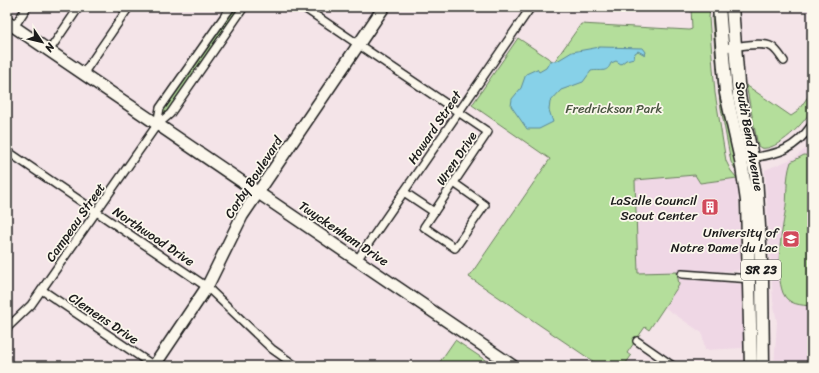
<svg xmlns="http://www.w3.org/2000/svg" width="819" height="373" font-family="Sriracha,sans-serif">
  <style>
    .built { fill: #efd7e5 }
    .green { fill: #b4de9b; stroke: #687d5c }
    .water { fill: #87d1e8; stroke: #5c8996 }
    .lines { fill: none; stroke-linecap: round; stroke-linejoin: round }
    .street-casing { stroke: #1c1c1c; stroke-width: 10 }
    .secondary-casing { stroke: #1c1c1c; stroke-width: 14 }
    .primary-casing { stroke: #1c1c1c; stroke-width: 15 }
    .street { stroke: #fbf7ec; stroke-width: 7 }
    .secondary { stroke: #fbf7ec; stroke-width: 11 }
    .primary { stroke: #fbf7ec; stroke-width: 12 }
    .labels { text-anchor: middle; stroke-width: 3.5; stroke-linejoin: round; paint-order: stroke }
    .shield { fill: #fbf7ec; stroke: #5f5e5a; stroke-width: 1 }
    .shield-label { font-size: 12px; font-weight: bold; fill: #1c1c1c }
    .park-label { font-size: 13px; fill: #4a5642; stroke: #fbf7ec }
    .street-label { font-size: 13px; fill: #1c1c1c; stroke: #fbf7ec }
    .poi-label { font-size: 13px; fill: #1c1c1c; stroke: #fbf7ec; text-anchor: end }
  </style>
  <rect width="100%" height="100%" fill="#f4e4e8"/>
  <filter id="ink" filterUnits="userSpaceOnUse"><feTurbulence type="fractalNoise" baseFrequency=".025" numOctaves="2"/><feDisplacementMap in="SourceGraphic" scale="8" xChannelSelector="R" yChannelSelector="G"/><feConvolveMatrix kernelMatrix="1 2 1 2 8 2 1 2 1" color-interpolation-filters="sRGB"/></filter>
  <g filter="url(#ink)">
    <g class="built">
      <polygon points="805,149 812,156 812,366 774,366 777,322 773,301 765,170 796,157"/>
      <polygon points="695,175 700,183 737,178 742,269 734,271 638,273 635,180"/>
      <polygon points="678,279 742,284 743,285 744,348 705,350 702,333 664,307 679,285"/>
    </g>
    <g class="green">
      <polygon points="235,7 241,7 166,114 164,113 163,111"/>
      <polygon points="691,7 710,7 709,18 715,93 726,161 731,171 737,178 700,183 695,175 635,180 638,273 677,272 679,285 649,330 645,327 627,353 631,356 624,366 600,366 469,277 550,159 472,105 518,38 554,62 581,24 689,30 692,29"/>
      <polygon points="714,7 739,175 731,162 720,103 712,18"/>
      <path d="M746,85l45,31 6,-4 15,-21c0,5 1,12 0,16 -4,14 -36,45 -51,41l-3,-2z"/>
      <path d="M804,155l8,1v150c-11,-1 -24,-1 -29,-13 -8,-21 -2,-58 2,-80 3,-17 0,-34 6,-51z"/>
      <polygon points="455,340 494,366 437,366"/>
    </g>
    <path class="water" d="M600,47l43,1 3,4 -1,3 -7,-4 -3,2 -1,5 -8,2 -5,4 -5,-3 -5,2c-4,11 -11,6 -20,8l-8,11 -22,8 -11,12 -1,8 4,12 -14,7h-12l-16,-23 1,-7 9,-11 5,-14 11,-5 2,3 7,-4 4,-7h7l15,-9z"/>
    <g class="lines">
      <g class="street-casing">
        <g id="street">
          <polyline points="303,7 488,132 424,227 455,248 485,205 454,183"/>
          <polyline points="14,27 27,7"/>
          <path d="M723,48c12,-1 39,-7 49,-1 5,3 9,10 12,14"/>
          <polyline points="49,51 79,7"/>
          <polyline points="83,74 129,7"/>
          <polyline points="157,125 160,108 231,7"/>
          <polyline points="7,151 207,287 272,349 296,366"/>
          <path d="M750,158c29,-4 44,-8 62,-33"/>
          <polyline points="404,192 434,212"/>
          <polyline points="357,260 531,7"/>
          <polyline points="682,274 752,279"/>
          <polyline points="42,290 154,366"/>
          <polyline points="7,328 31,305 152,132 157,125 170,114 244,7"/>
          <polyline points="637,341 673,366"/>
        </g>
      </g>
      <g class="secondary-casing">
        <g id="secondary">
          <polyline points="7,22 513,366"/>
          <polyline points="154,366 207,287 242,216 384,7"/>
        </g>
      </g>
      <g class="primary-casing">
        <g id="primary">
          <polyline points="719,7 726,93 741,160 747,201 751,366"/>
          <polyline points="732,7 739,96 756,175 762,279 763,366"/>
        </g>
      </g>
      <use href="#street" class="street"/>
      <use href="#secondary" class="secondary"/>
      <use href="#primary" class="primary"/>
    </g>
  </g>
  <defs>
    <g id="building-square" transform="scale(0.9)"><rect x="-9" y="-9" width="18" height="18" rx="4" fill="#d1495b" stroke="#fbf7ec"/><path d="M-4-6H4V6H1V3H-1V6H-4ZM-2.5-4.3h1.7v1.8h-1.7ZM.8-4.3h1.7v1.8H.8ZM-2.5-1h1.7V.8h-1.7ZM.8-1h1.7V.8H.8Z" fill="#fff"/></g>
    <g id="university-square" transform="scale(0.9)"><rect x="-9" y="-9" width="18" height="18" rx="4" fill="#d1495b" stroke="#fbf7ec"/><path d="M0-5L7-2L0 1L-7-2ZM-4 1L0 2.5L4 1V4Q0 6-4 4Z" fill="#fff"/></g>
  </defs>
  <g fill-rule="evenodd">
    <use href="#building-square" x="710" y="207"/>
    <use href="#university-square" x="791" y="239"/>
  </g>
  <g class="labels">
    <rect class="shield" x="741" y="260" width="40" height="20" rx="3"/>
    <g class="shield-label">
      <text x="761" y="274">SR 23</text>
    </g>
    <g class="park-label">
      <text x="614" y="113">Fredrickson Park</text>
    </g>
    <g class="street-label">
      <text transform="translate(434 127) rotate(-56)" y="5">Howard Street</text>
      <text transform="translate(750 136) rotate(80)" y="5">South Bend Avenue</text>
      <text transform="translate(456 158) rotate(-56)" y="5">Wren Drive</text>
      <text transform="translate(253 177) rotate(-57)" y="5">Corby Boulevard</text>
      <text transform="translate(75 222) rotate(-55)" y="5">Campeau Street</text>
      <text transform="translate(344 233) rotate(34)" y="5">Twyckenham Drive</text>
      <text transform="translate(154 236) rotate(34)" y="5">Northwood Drive</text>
      <text transform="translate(104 318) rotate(34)" y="5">Clemens Drive</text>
    </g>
    <g class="poi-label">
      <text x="697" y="205">LaSalle Council<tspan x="697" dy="15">Scout Center</tspan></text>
      <text x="778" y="237">University of<tspan x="778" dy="15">Notre Dame du Lac</tspan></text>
    </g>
  </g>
  <rect width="819" height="373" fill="none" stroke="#fbf7ec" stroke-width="24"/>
  <rect x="12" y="12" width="795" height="349" fill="none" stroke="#1c1c1c" stroke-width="1.5" filter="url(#ink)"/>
  <g transform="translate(42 42) rotate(125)" stroke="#fbf7ec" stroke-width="3" paint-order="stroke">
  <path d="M0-3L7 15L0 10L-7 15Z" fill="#1c1c1c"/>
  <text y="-6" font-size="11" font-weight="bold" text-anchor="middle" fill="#1c1c1c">N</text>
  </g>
</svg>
